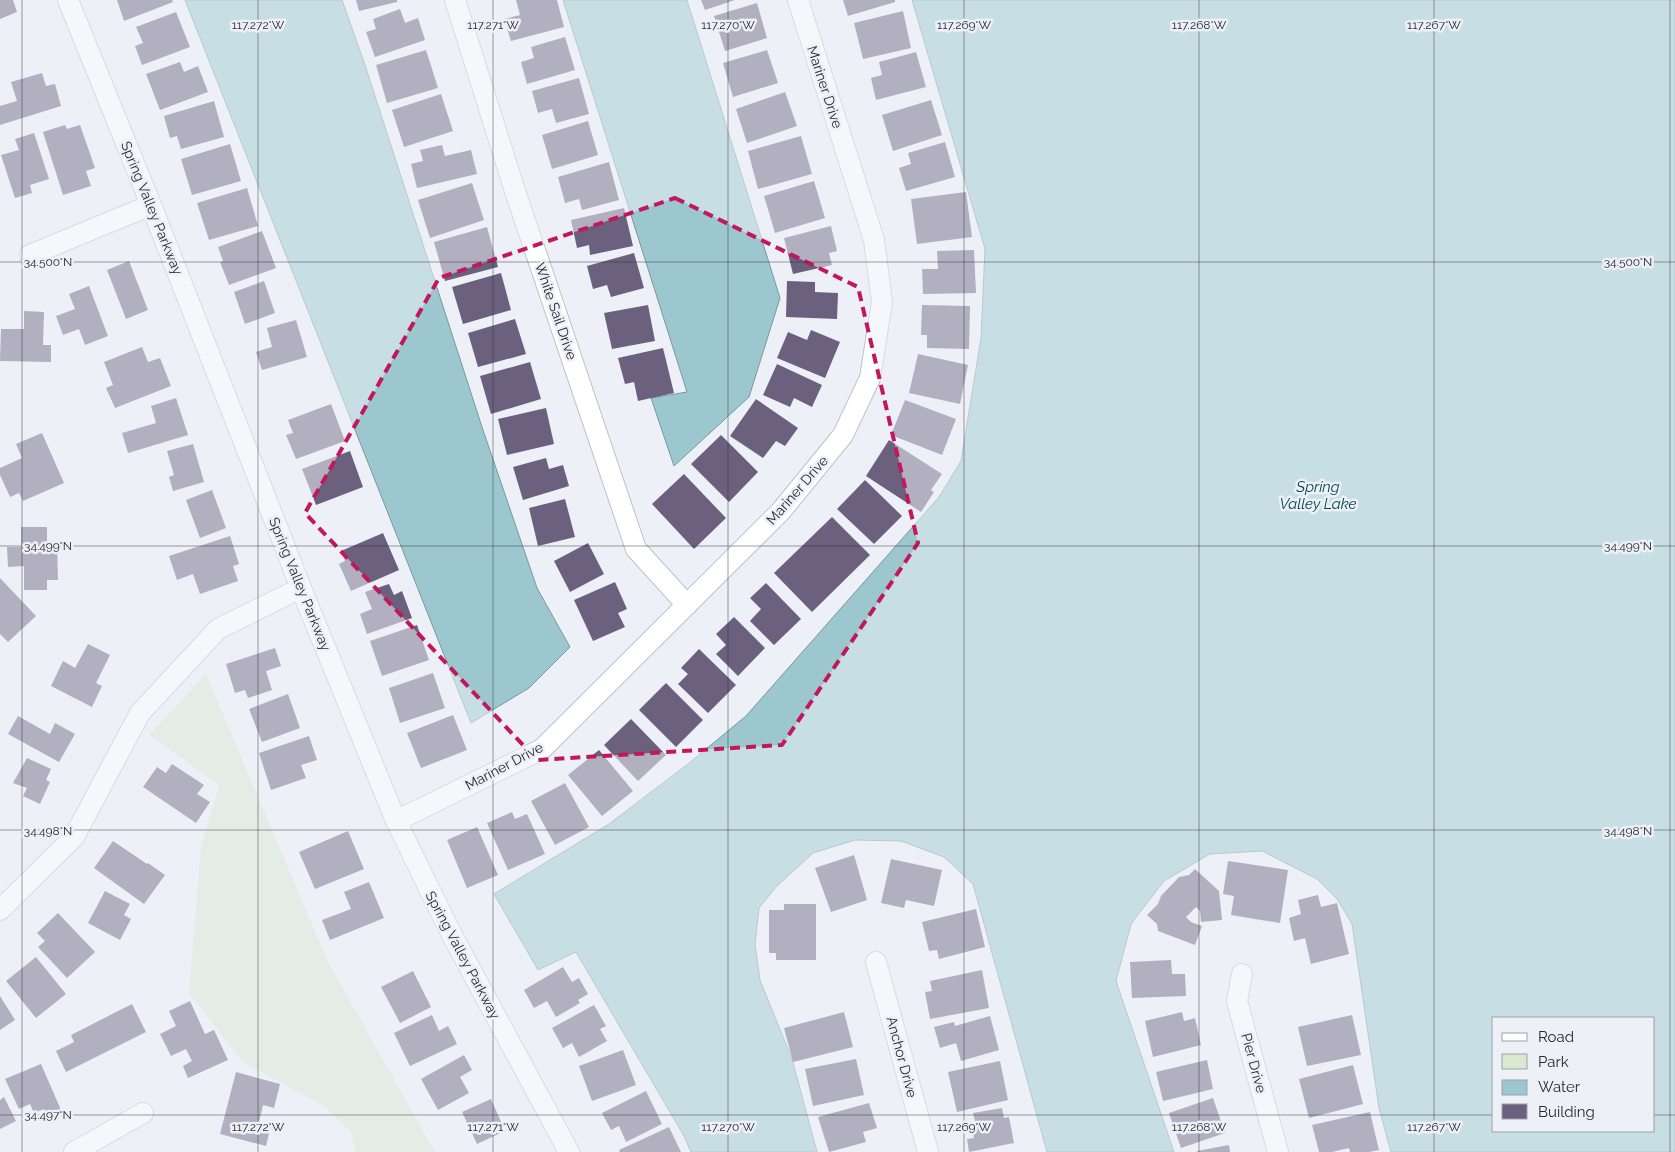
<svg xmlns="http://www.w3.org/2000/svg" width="1675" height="1152" font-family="Raleway,sans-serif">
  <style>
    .green { fill: #d9e8cf }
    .water { fill: #9cc7ce; stroke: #7a989e; fill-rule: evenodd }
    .building { fill: #6b617e }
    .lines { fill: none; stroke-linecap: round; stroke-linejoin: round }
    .minor-casing { stroke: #bec1c8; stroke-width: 22 }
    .minor { stroke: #fff; stroke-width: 20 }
    .marked { fill: none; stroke: #c2185b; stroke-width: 4; stroke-dasharray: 10 6; stroke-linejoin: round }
    .ticks { fill: none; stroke: #292a2d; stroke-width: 1; stroke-opacity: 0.45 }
    .labels { text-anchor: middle; stroke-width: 5; stroke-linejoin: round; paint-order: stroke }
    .street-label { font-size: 14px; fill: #292a2d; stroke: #edf0f7 }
    .water-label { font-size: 15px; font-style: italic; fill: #03464f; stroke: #edf0f7 }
    .ticks-label { font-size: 12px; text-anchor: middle; fill: #292a2d; stroke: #edf0f7; stroke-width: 5; stroke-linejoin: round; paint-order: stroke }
  </style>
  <rect width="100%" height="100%" fill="#edf0f7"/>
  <polygon class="green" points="206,674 328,962 435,1152 356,1152 351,1132 327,1108 243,1062 189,993 201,846 219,785 149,735"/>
  <g class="water">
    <polygon points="185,0 342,0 364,62 483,430 537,588 570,647 529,688 471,723"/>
    <polygon points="563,0 687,0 780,298 749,397 674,466 651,398 687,392"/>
    <path d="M912,0h763v1152h-284l-12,-44 -27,-184 -15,-25 -20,-20 -55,-28 -52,3 -46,27 -33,43 -15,57 58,171h-127l-74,-268 -29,-27 -43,-16 -46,-1 -42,13 -37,34 -17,21 -4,36 5,36 32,79 25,93h-126l-7,-16 -108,-184 -38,18 -44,-76 115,-70 79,-60 58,-48 193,-219 22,-36 20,-123 4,-89zM1494,1018h160v113h-160z"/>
  </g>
  <g class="building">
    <polygon points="0,0 13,0 17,12 0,19"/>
    <polygon points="117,0 172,0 173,2 124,21"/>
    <polygon points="356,0 397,0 397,2 359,11"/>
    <polygon points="516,0 557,0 564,27 511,41 504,19 520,15"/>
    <polygon points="701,0 735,0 705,10"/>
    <polygon points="843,0 895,0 895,2 848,16"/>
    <polygon points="757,3 767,38 725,51 714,16"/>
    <polygon points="400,9 405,23 418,18 425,40 375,57 366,32 376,29 373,19"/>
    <polygon points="903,11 911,48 863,59 854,23"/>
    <polygon points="176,12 190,47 142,65 135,46 143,43 136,27"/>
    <polygon points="565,37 575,70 527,84 521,62 534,58 531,47"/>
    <polygon points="426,50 438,88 387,103 376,65"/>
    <polygon points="767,50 778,83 733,97 723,63"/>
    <polygon points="916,52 926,87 876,100 871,78 882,75 879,62"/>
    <polygon points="180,62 184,72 198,66 208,92 160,110 146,74"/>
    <polygon points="42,73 46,86 55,84 61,106 0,125 0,106 17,101 11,82"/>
    <polygon points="579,78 589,114 556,123 552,109 538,113 532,91"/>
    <polygon points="785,92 797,126 747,143 736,109"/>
    <polygon points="441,94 453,131 404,147 392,110"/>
    <polygon points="931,100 942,135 893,151 882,115"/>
    <polygon points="214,101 224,137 181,149 177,136 170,138 164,116"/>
    <polygon points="588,121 598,155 552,169 542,135"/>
    <polygon points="65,125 67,129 80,125 95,168 86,171 91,186 63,195 43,132"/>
    <polygon points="34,133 49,179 30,185 32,193 15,198 1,155 19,150 15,139"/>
    <polygon points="801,136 812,174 758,189 748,151"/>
    <polygon points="945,142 955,177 906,191 899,168 911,164 908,153"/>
    <polygon points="230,144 241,181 192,195 181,159"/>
    <polygon points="442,145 445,156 471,150 477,174 417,188 411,164 423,161 420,150"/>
    <polygon points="609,162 619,200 582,210 579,199 565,203 558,177"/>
    <polygon points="814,181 825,218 775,233 764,196"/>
    <polygon points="472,183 484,220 430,238 418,200"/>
    <polygon points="247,188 258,226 209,240 197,203"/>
    <polygon points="966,192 972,237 917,244 911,199"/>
    <polygon points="624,208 633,246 590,255 589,245 577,248 571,220"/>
    <polygon points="831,226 837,251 829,253 832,265 793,274 784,238"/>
    <polygon points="487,227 498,267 445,281 434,242"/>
    <polygon points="262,231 276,268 229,285 220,262 223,261 218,247"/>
    <polygon points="974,250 976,293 923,294 922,269 938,269 937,251"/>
    <polygon points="634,253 644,288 611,297 607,285 593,289 587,266"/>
    <polygon points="129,261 148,310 126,319 107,270"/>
    <polygon points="501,273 511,310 463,324 452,287"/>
    <polygon points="264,281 275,313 245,324 234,292"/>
    <polygon points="787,281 815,282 815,292 838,293 837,319 786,317"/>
    <polygon points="89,286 108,336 85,345 79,329 63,335 56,316 75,309 69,294"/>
    <polygon points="648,305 655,341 612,349 604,313"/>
    <polygon points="922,305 970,306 969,349 927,348 927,335 921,335"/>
    <polygon points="24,311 44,312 43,345 51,345 51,362 0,361 1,329 24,329"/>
    <polygon points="515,319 526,354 478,367 468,333"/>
    <polygon points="296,320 307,357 262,370 256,352 272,347 267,328"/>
    <polygon points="811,330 840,342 825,378 777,358 788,332 807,340"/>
    <polygon points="142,347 148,362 160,358 171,386 115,408 106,388 113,385 104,362"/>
    <polygon points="663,348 674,393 638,401 634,382 625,384 618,358"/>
    <polygon points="918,354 968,365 960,404 909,393"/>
    <polygon points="530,362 541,399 491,414 480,376"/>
    <polygon points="777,364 822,385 812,407 794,398 790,407 763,395"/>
    <polygon points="176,398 188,435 128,453 122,433 156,423 151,406"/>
    <polygon points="756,399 798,428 785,446 776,441 763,458 730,436"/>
    <polygon points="905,400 956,419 942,455 891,435"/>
    <polygon points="331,404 345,441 296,459 286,435 293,433 288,420"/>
    <polygon points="546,408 554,444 507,455 498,419"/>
    <polygon points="42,433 64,483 23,501 19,493 10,497 0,475 0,468 22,458 16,444"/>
    <polygon points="721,435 758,472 729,502 691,464"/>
    <polygon points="889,440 942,474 931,490 934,492 921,512 866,476"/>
    <polygon points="193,444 204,482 173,491 169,477 174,475 167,451"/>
    <polygon points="350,451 363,487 316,505 302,469"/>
    <polygon points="546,458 549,469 563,465 569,486 523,500 513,467"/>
    <polygon points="684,474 726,518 694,549 652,504"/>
    <polygon points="865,480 902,516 874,544 837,509"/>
    <polygon points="212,490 226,528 200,538 186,500"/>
    <polygon points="565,499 575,537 538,546 529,508"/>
    <polygon points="832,517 870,555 812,612 774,573"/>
    <polygon points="21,527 47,527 47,544 57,543 58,580 47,580 47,590 24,590 24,566 8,567 7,547 21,547"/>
    <polygon points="383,533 399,570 351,591 339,564 345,561 341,551"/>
    <polygon points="230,536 239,564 233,566 238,581 200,594 193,574 177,580 169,556"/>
    <polygon points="588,543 604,574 570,592 554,561"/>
    <polygon points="0,578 36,616 8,642 0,634"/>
    <polygon points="615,582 627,609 618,613 625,627 593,641 574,600"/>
    <polygon points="766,583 801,619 774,645 750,621 761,609 750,598"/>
    <polygon points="389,584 394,595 402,591 412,618 367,634 360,614 372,609 365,592"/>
    <polygon points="734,617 765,648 738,676 716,654 726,645 716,634"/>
    <polygon points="417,625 429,660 382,676 370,641"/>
    <polygon points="88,644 110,655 96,683 102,686 92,707 51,686 63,661 75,668"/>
    <polygon points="275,648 281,666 266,671 272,690 248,698 245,690 235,693 226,664"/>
    <polygon points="699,649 736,685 708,713 678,684 688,674 681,668"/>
    <polygon points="433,673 445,708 400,723 389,688"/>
    <polygon points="666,683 703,720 676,747 639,710"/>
    <polygon points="288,694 300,728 262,742 249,709"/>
    <polygon points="453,715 467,750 421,768 407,733"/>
    <polygon points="18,716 50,734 55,723 75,734 59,762 8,734"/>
    <polygon points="631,719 666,755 638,781 604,745"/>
    <polygon points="309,736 317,760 301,765 306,778 271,790 259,753"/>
    <polygon points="599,750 633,791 602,816 568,775"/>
    <polygon points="27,758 51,769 46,780 50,782 40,804 23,796 27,788 13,783"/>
    <polygon points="172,764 204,785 197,794 210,802 196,823 143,787 157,767 166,773"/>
    <polygon points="565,783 589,827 555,845 531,801"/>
    <polygon points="512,812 515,819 527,814 545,854 508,870 487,823"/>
    <polygon points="477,827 498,875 467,888 447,840"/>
    <polygon points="348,831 364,869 315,889 299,852"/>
    <polygon points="113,841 147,864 148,863 165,875 144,904 94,868"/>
    <polygon points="854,855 867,900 831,912 815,868"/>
    <polygon points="891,859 942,870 934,906 906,900 904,908 881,903"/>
    <polygon points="1228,861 1288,870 1280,923 1231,915 1234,896 1223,894"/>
    <polygon points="1195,869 1219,891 1222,920 1201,922 1200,911 1196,907 1186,917 1191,922 1202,926 1195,945 1158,931 1157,924 1147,915 1158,904 1161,896 1179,877 1189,875"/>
    <polygon points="369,882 384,918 330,940 322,920 351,909 344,892"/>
    <polygon points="105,891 130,904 124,915 131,919 120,940 88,923"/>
    <polygon points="1318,895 1321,907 1337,903 1349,954 1311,964 1305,938 1294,941 1289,918 1301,914 1298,900"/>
    <polygon points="784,904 816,904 816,960 776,960 776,953 769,953 769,910 784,910"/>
    <polygon points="976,909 985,947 939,959 937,950 929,951 922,922"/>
    <polygon points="58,913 95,952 67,978 38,947 45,941 37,933"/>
    <polygon points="36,957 66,994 36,1018 6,981"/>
    <polygon points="1171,960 1172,974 1185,974 1186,996 1132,998 1130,962"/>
    <polygon points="563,967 572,982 579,978 588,994 578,1000 580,1003 556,1017 547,1001 534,1008 524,990"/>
    <polygon points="982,970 989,1008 930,1019 925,992 932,991 930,981"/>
    <polygon points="413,971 431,1007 400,1023 381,987"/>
    <polygon points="0,996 15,1020 0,1030"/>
    <polygon points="190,1001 205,1034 214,1030 228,1060 188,1078 183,1066 192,1061 186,1049 171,1056 160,1034 176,1026 169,1011"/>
    <polygon points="132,1004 146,1032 66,1072 56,1051 74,1042 71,1035"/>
    <polygon points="594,1005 606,1026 600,1029 607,1041 579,1057 572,1043 563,1048 552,1028"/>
    <polygon points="844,1012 853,1047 793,1062 784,1028"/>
    <polygon points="1182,1012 1184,1021 1195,1018 1201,1045 1153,1057 1145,1021"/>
    <polygon points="432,1015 439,1031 448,1026 457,1044 410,1066 394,1033"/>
    <polygon points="1352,1015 1361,1055 1307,1066 1298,1027"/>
    <polygon points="990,1016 999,1050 961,1061 956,1043 940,1048 934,1027 954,1022 955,1026"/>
    <polygon points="623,1050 636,1085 592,1101 579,1066"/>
    <polygon points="464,1055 472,1070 460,1077 469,1093 438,1110 421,1079"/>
    <polygon points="856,1059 864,1095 813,1106 805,1069"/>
    <polygon points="1207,1060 1213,1089 1163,1101 1156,1072"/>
    <polygon points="1000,1061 1008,1100 957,1112 948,1072"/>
    <polygon points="41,1064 61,1110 48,1116 44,1109 34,1113 30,1104 19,1109 5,1079"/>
    <polygon points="1353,1065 1363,1104 1309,1118 1299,1079"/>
    <polygon points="236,1072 280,1084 274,1108 263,1105 259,1122 271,1125 266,1146 220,1134"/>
    <polygon points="646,1091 662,1124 626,1142 619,1126 611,1130 602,1113"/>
    <polygon points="4,1097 16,1121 0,1129 0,1100"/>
    <polygon points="1213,1098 1225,1133 1181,1148 1169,1113"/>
    <polygon points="491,1099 505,1131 477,1144 462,1112"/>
    <polygon points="869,1103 877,1128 863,1132 866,1142 829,1152 818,1117"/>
    <polygon points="1002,1108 1004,1118 1009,1117 1014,1143 969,1152 967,1139 974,1138 972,1126 976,1125 973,1113"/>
    <polygon points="1370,1112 1379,1150 1369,1152 1350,1152 1349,1148 1332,1152 1319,1152 1312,1125"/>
    <polygon points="669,1127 681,1152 620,1152 619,1150"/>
    <polygon points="1229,1145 1230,1152 1197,1152 1197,1151"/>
  </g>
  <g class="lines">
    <g class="minor-casing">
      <g id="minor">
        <polyline points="68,0 151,205 301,588 396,821 452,935 569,1152"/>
        <polyline points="455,0 515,191 636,549 687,605"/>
        <polyline points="30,255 151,205"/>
        <polyline points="396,821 542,749 781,511 843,435 870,378 882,302 874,240 798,0"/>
        <polyline points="0,910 74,837 140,713 218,629 301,588"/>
        <polyline points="876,962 928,1152"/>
        <polyline points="1242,974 1237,1001 1278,1152"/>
        <polyline points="74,1152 143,1113"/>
      </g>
    </g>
    <use href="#minor" class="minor"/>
  </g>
  <path d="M0 0H1675V1152H0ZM675,198l183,89 60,256 -136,202 -245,15 -232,-247 134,-235z" fill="#edf0f7" fill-opacity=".55" fill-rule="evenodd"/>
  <path class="marked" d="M675,198l183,89 60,256 -136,202 -245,15 -232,-247 134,-235z"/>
  <path class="ticks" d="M22,0v1152M258,0v1152M493,0v1152M728,0v1152M964,0v1152M1199,0v1152M1434,0v1152M1670,0v1152M0,262h1675M0,546h1675M0,830h1675M0,1115h1494M1654,1115h21"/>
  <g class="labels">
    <g class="street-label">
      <text transform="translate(825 87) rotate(72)" y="5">Mariner Drive</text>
      <text transform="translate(152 208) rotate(68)" y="5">Spring Valley Parkway</text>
      <text transform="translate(556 311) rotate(71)" y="5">White Sail Drive</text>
      <text transform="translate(797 490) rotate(-49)" y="5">Mariner Drive</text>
      <text transform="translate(300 584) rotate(68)" y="5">Spring Valley Parkway</text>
      <text transform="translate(504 766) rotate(-28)" y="5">Mariner Drive</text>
      <text transform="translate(463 955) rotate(62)" y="5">Spring Valley Parkway</text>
      <text transform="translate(902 1057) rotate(75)" y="5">Anchor Drive</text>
      <text transform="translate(1254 1063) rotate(75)" y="5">Pier Drive</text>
    </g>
    <g class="water-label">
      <text x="1318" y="492">Spring<tspan x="1318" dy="17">Valley Lake</tspan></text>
    </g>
  </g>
  <g class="ticks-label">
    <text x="258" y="29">117.272°W</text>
    <text x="493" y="29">117.271°W</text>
    <text x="728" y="29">117.270°W</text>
    <text x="964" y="29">117.269°W</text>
    <text x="1199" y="29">117.268°W</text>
    <text x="1434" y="29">117.267°W</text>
    <text x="48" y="266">34.500°N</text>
    <text x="1628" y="266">34.500°N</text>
    <text x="48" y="550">34.499°N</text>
    <text x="1628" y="550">34.499°N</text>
    <text x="48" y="835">34.498°N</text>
    <text x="1628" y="835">34.498°N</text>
    <text x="48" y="1119">34.497°N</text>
    <text x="258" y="1131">117.272°W</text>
    <text x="493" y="1131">117.271°W</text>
    <text x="728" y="1131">117.270°W</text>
    <text x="964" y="1131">117.269°W</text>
    <text x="1199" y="1131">117.268°W</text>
    <text x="1434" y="1131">117.267°W</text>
  </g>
  <rect x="1492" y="1017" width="162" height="115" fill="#edf0f7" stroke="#9fa1a6"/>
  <rect x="1502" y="1033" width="25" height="8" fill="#ffffff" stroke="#9fa1a6"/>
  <text x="1538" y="1042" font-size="15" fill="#292a2d">Road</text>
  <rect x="1502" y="1054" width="25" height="15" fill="#d9e8cf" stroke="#9fa1a6"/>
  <text x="1538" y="1067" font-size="15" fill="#292a2d">Park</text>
  <rect x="1502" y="1080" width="25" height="15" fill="#9cc7ce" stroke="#9fa1a6"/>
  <text x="1538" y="1092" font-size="15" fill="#292a2d">Water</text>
  <rect x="1502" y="1104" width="25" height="15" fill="#6b617e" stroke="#9fa1a6"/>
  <text x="1538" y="1117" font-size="15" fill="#292a2d">Building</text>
</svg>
